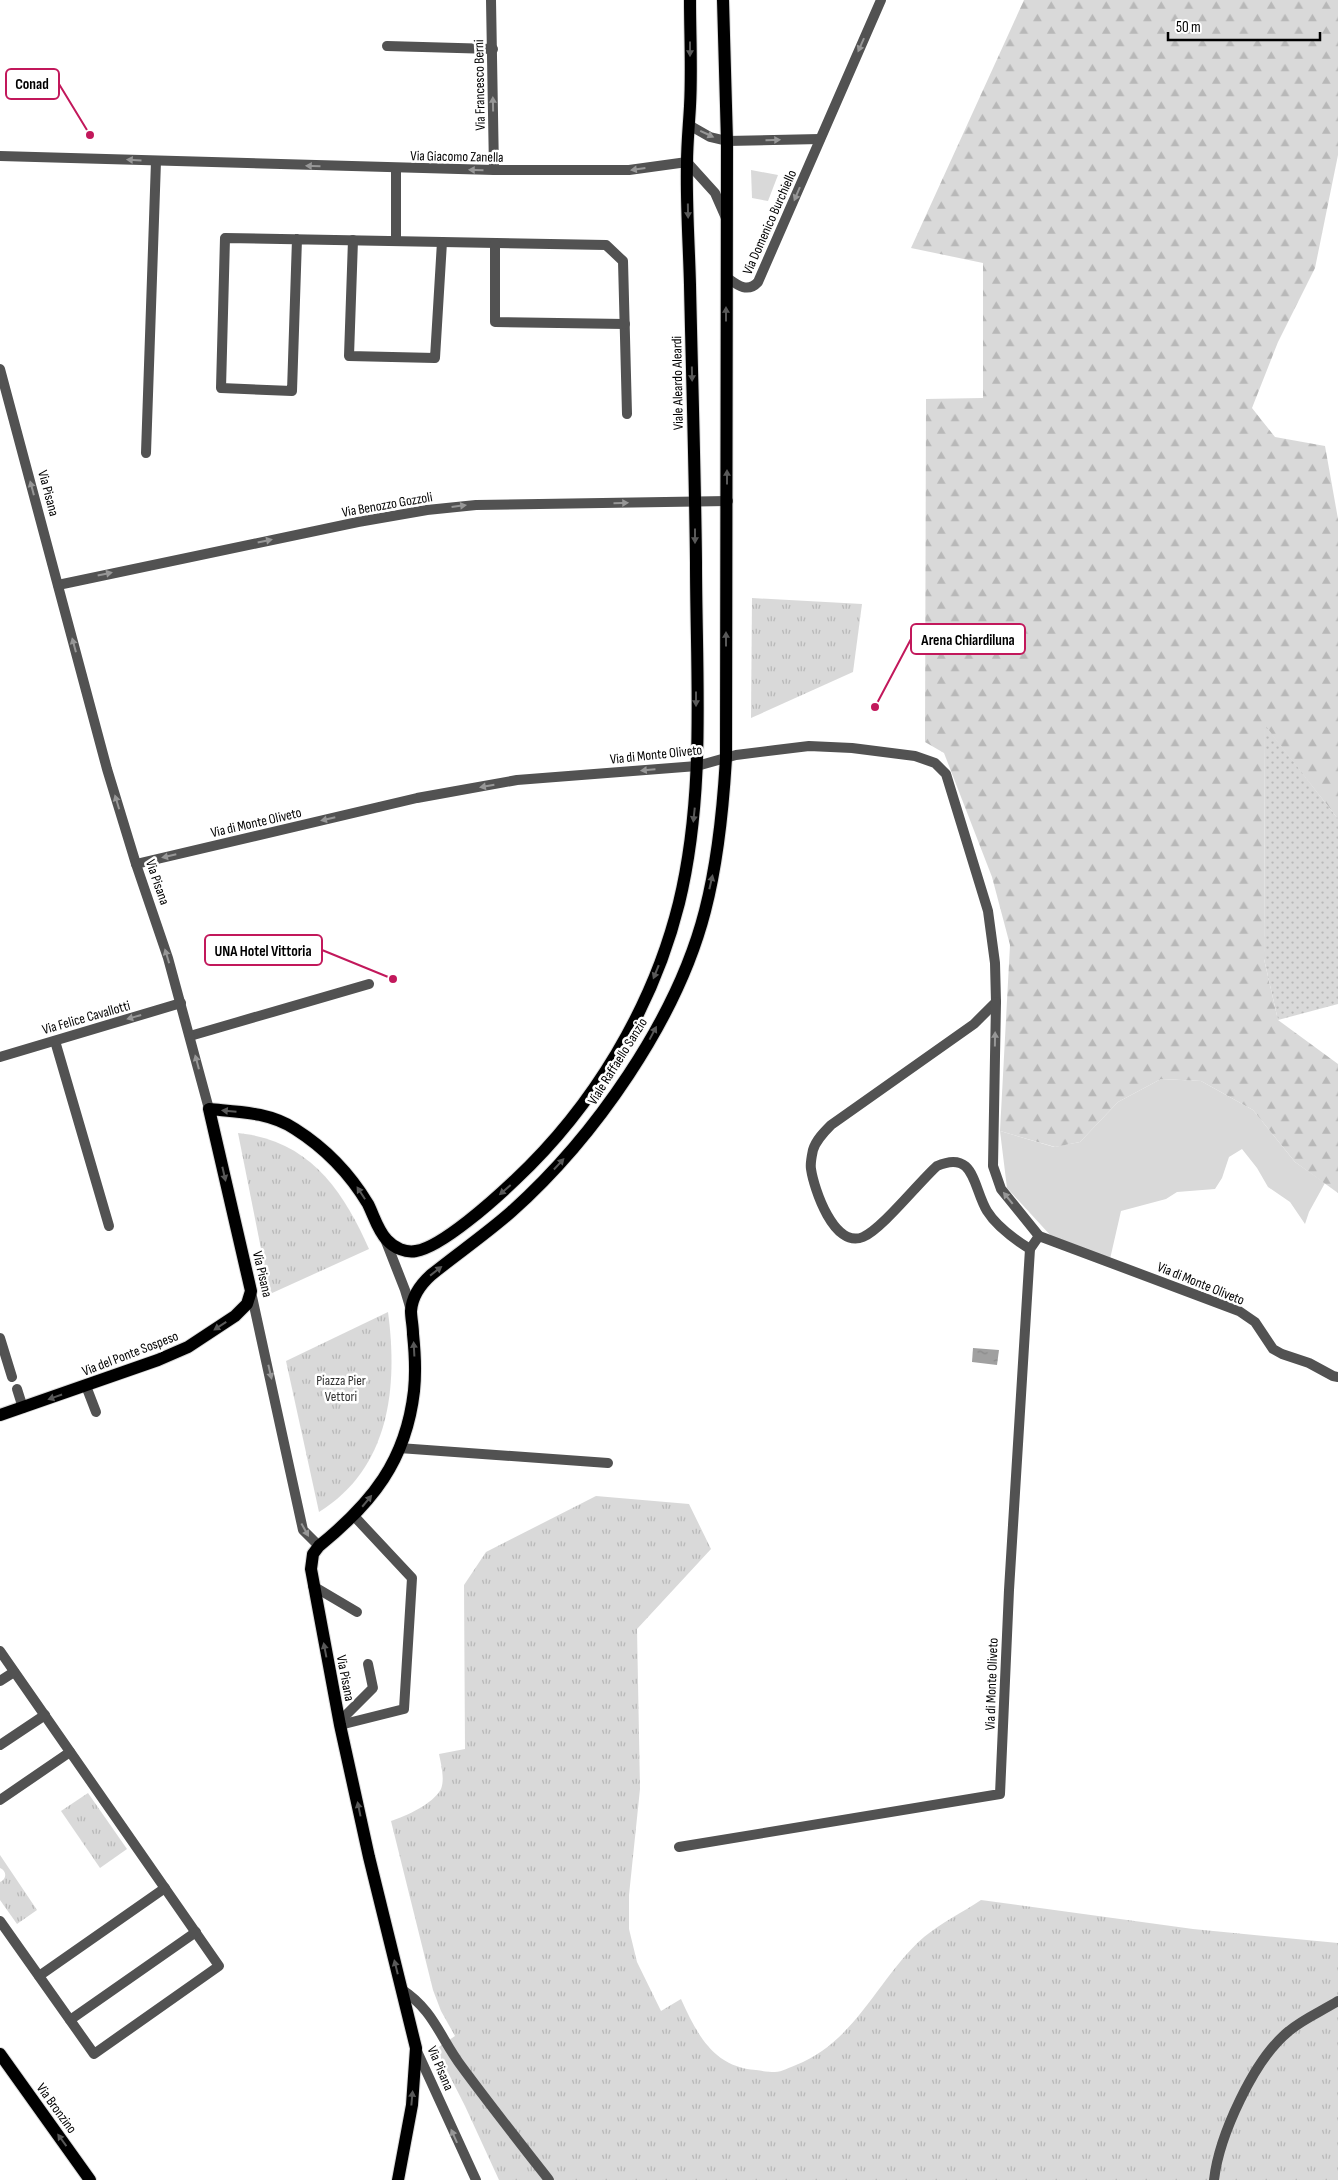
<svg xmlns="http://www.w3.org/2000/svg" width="1338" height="2180" font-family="'Sofia Sans Condensed',sans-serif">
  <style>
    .grass { fill: #d9d9d9 }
    .forest { fill: url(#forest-firs) }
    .park { fill: url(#park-tufts) }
    .garden { fill: url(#garden-dots) }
    .water { fill: url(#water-ripples) }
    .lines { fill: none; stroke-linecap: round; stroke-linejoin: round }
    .primary-casing { stroke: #dbdbdb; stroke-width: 14 }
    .service { stroke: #525252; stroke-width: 10 }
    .pedestrian { stroke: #525252; stroke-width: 10 }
    .minor { stroke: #525252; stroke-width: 10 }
    .tertiary { stroke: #525252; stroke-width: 10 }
    .primary { stroke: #000; stroke-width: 12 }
    .oneway { fill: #979797 }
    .oneway2 { fill: #595959 }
    .labels { text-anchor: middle; stroke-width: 5; stroke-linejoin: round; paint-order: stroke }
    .street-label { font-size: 14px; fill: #000; stroke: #fff }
    .park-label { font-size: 14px; fill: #303030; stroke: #fff }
    .leader { fill: none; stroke: #c2185b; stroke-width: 2 }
    .callout-dot { fill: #c2185b; stroke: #fff; stroke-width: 2 }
    .callout { fill: #fff; stroke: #c2185b; stroke-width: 2 }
    .callout-label { font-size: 15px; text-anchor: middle; font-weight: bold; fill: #000 }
  </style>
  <defs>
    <pattern id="forest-firs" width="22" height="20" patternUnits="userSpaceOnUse" patternTransform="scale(1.25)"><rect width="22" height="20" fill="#d9d9d9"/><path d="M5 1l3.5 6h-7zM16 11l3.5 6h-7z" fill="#b8b8b8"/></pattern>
    <pattern id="park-tufts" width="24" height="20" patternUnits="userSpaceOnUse" patternTransform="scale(1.25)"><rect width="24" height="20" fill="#d9d9d9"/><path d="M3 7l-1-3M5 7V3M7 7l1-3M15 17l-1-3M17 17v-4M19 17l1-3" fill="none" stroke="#b8b8b8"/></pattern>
    <pattern id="garden-dots" width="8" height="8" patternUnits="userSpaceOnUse" patternTransform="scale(1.25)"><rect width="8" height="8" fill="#d9d9d9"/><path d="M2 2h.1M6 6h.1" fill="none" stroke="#b8b8b8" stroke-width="1.8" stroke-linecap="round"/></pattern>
    <pattern id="water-ripples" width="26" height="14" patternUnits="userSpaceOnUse" patternTransform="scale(1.25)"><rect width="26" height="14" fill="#a0a0a0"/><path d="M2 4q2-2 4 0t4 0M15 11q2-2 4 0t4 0" fill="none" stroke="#888"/></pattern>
  </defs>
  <rect width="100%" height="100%" fill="#fff"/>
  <g class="grass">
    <polygon points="751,170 778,175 768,201 752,198"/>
    <polygon points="1161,1079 1201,1081 1253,1110 1295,1162 1325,1183 1309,1212 1305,1224 1290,1202 1268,1187 1257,1168 1242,1149 1229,1157 1222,1178 1215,1189 1177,1192 1166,1199 1121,1211 1110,1259 1052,1237 1007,1188 1000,1131 1054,1147 1080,1142 1118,1102"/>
  </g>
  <polygon class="forest" points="1024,0 1338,0 1338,155 1315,268 1278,342 1252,408 1275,437 1325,446 1338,519 1338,819 1265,726 1264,959 1278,1020 1338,1064 1338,1193 1295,1162 1253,1110 1201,1081 1161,1079 1118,1102 1080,1142 1055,1147 1000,1131 1010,945 992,877 944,753 925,742 926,399 983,398 983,263 911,248"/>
  <g class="park">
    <polygon points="752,598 862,604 853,672 751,718"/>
    <path d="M238,1133c71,7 105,57 131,116l-99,45z"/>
    <path d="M388,1312c10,75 2,156 -69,200l-33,-151z"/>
    <path d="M596,1496l93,8 22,45 -74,80 3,160 -11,106v34l8,33 24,49 20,-12c16,35 32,68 75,71 6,1 13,2 19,2 7,0 15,-5 21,-7 61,-24 82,-88 128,-128 17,-14 39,-25 57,-37l212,29 145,14v237h-839l-34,-74 -29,-57 19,-13 -14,-25 -8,-21 -42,-169c15,-5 42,-17 50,-32 4,-10 0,-25 -2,-35l26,-5 -1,-164 22,-33z"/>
    <polygon points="88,1793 127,1849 100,1868 61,1811"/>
    <path d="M0,1855l37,55 -20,14 -17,-24v-18c7,-3 7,-11 0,-14z"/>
  </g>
  <polygon class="garden" points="1265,725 1338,819 1338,1004 1278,1020 1264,959"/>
  <polygon class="water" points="973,1348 999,1350 997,1365 972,1362"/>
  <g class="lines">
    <g class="primary-casing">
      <g id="primary">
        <path d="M0,1415l158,-55 30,-13 47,-31 12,-12 4,-13 -42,-182c30,3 60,3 86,20 30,19 55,45 73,75 6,12 10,27 19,36 7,8 19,13 29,11 26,-4 79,-52 99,-71 78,-73 138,-172 164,-277 27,-111 17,-228 17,-341 -1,-92 -4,-184 -6,-277 -1,-40 -4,-81 -3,-122 0,-19 2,-38 3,-57 2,-35 0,-71 0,-106"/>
        <polyline points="0,2054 90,2180"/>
        <path d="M398,2180l14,-75 4,-57 -47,-191 -29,-132 -29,-156 2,-15 6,-8c53,-43 87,-85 95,-155 2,-19 1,-38 -1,-57 0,-8 -2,-16 -2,-23 1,-14 10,-27 20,-36 26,-21 55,-41 80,-63 83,-74 166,-192 194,-301 13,-50 18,-101 21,-153l1,-617 -4,-141"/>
      </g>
    </g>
    <g class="service">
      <polyline points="387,46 493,49"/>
      <path d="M297,239l-5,152 -71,-3 4,-150c127,2 254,4 381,7l17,16 4,153"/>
      <polyline points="353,240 349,356 435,358 442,242"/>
      <polyline points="396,241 396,168"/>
      <polyline points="495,243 495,322 625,324"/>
      <polyline points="190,1036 369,984"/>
      <polyline points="55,1041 109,1226"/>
      <polyline points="0,1338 12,1377"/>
      <polyline points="86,1386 96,1412"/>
      <polyline points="17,1389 23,1408"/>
      <polyline points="399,1448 608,1463"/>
      <polyline points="313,1586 357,1612"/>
      <polyline points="0,1651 219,1966 94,2054 0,1921"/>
      <polyline points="0,1681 14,1672"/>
      <polyline points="339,1722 373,1688 368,1664"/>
      <polyline points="340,1725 404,1709 412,1578 354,1516"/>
      <polyline points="0,1745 45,1715"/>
      <polyline points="0,1800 70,1752"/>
      <polyline points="39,1976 165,1888"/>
      <path d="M401,1989c33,21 39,49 61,78 28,38 58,76 87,113"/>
      <polyline points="70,2020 196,1932"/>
    </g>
    <path class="pedestrian" d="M1214,2180c5,-44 40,-121 75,-149 14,-12 33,-20 49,-30"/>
    <g class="minor">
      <polyline points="491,0 494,170"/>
      <polyline points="689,125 710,137 727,141 820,139"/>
      <polyline points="0,156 494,170 629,170 687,162 715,193 726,218"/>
      <path d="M726,277c10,7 21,17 32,5l123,-282"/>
      <polyline points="0,369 107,769 136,864 168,958 209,1109"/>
      <polyline points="146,453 156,161"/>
      <polyline points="58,585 358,522 427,510 476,505 728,501"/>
      <path d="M136,864l281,-66 100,-18 180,-14 39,-11 40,-5 33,-4 43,2 63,8 20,7 11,11 42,137 7,52 1,39 -22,22 -143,101c-7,7 -15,15 -18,25 -1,5 -3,13 -2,19 3,20 23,80 52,68 19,-8 56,-55 74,-71 38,-17 36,22 50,45 10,16 27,28 43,38l-21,341 -9,204 -321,53"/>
      <polyline points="996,1002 993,1166 1001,1189 1039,1236"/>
      <polyline points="0,1057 181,1003"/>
      <polyline points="1030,1249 1039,1236 1239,1311 1255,1322 1273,1349 1282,1354 1309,1363 1333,1376 1338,1377"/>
      <polyline points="251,1292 303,1530 319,1546"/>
    </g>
    <g class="tertiary">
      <polyline points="385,1239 405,1290 411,1310"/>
      <polyline points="416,2049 476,2180"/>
    </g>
    <use href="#primary" class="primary"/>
  </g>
  <defs><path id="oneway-solid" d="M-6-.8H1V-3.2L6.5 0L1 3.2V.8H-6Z" transform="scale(1.25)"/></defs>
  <g class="oneway">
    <use href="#oneway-solid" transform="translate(861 45) rotate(114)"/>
    <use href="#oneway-solid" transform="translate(493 104) rotate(-91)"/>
    <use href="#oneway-solid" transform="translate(707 134) rotate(25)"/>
    <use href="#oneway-solid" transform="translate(773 140) rotate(-1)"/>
    <use href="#oneway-solid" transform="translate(134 160) rotate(-177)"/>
    <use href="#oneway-solid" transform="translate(313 166) rotate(-178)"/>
    <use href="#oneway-solid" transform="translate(638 169) rotate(172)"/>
    <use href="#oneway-solid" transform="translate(476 170) rotate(-179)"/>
    <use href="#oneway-solid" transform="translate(797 194) rotate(113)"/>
    <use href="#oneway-solid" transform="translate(32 488) rotate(-105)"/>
    <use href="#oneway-solid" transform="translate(621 503) rotate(-1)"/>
    <use href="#oneway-solid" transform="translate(459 506) rotate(-7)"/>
    <use href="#oneway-solid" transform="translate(265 541) rotate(-12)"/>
    <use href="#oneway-solid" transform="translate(105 574) rotate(-12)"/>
    <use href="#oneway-solid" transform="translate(74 645) rotate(-105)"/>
    <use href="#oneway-solid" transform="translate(648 770) rotate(175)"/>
    <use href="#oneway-solid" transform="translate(487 786) rotate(170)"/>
    <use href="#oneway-solid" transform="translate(117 802) rotate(-107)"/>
    <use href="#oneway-solid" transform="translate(328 819) rotate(167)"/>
    <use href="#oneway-solid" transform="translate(169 856) rotate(167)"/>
    <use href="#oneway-solid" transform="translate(167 956) rotate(-107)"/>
    <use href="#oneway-solid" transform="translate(134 1017) rotate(164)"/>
    <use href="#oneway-solid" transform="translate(995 1039) rotate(-89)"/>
    <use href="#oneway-solid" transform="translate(197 1062) rotate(-105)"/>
    <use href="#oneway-solid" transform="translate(1008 1198) rotate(-129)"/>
    <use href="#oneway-solid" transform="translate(270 1372) rotate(77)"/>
    <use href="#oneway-solid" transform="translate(305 1530) rotate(61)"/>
    <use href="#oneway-solid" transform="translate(454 2136) rotate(-114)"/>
  </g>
  <g class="oneway2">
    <use href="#oneway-solid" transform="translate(690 49) rotate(90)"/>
    <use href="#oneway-solid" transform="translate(688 211) rotate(89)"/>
    <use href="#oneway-solid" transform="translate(726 314) rotate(-90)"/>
    <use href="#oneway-solid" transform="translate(692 374) rotate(89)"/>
    <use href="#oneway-solid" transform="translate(727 477) rotate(-90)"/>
    <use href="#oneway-solid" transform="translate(695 536) rotate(90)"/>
    <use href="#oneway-solid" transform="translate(726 639) rotate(-90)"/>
    <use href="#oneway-solid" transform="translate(696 699) rotate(90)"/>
    <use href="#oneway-solid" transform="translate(694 815) rotate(96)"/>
    <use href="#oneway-solid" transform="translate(711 882) rotate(-77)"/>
    <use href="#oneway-solid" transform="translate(656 972) rotate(112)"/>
    <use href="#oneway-solid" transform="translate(653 1033) rotate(-62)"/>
    <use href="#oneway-solid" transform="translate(229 1111) rotate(-175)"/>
    <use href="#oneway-solid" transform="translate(559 1164) rotate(-47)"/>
    <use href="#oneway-solid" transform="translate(224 1174) rotate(77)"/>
    <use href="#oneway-solid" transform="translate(505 1190) rotate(139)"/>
    <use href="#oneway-solid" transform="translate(361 1193) rotate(-123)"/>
    <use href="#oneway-solid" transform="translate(436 1271) rotate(-38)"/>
    <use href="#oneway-solid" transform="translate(220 1326) rotate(147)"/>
    <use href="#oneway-solid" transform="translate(414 1349) rotate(-93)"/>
    <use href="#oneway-solid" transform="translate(55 1397) rotate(161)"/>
    <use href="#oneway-solid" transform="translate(367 1501) rotate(-50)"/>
    <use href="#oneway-solid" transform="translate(325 1650) rotate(-101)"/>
    <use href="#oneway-solid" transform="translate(359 1809) rotate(-102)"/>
    <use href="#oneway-solid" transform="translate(396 1967) rotate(-104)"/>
    <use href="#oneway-solid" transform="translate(412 2098) rotate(-85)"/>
    <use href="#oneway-solid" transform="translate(62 2140) rotate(-126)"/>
  </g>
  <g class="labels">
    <g class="street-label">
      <text transform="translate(479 85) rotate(-91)" y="5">Via Francesco Berni</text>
      <text transform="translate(457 156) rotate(1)" y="5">Via Giacomo Zanella</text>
      <text transform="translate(769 222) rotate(-66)" y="5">Via Domenico Burchiello</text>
      <text transform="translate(677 383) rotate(-91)" y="5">Viale Aleardo Aleardi</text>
      <text transform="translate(49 493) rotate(75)" y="5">Via Pisana</text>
      <text transform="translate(387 504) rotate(-10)" y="5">Via Benozzo Gozzoli</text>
      <text transform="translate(656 754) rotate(-6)" y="5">Via di Monte Oliveto</text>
      <text transform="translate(256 822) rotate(-13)" y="5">Via di Monte Oliveto</text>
      <text transform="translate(158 882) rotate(71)" y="5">Via Pisana</text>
      <text transform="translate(86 1017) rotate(-16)" y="5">Via Felice Cavallotti</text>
      <text transform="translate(617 1061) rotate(-58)" y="5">Viale Raffaello Sanzio</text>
      <text transform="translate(263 1274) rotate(77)" y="5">Via Pisana</text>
      <text transform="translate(1201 1283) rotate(22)" y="5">Via di Monte Oliveto</text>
      <text transform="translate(130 1353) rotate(-21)" y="5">Via del Ponte Sospeso</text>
      <text transform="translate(346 1678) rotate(79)" y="5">Via Pisana</text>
      <text transform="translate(991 1684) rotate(-88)" y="5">Via di Monte Oliveto</text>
      <text transform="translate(441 2068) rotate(67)" y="5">Via Pisana</text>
      <text transform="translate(57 2108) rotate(54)" y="5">Via Bronzino</text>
    </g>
    <g class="park-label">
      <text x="341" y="1385">Piazza Pier<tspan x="341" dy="16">Vettori</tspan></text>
    </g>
  </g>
  <path class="leader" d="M90 135L59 84M875 707L911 639M393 979L322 950"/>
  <g class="callout-dot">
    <circle cx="90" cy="135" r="5"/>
    <circle cx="875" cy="707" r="5"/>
    <circle cx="393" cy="979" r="5"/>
  </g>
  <g class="callout">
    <rect x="6" y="69" width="53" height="30" rx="5"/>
    <rect x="911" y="624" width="114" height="30" rx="5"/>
    <rect x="205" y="935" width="117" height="30" rx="5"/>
  </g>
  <g class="callout-label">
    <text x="32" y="89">Conad</text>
    <text x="968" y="645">Arena Chiardiluna</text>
    <text x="263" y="956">UNA Hotel Vittoria</text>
  </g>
  <path d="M1168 32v8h152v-8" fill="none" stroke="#000000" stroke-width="2.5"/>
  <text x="1176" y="32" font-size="15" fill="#000000" stroke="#ffffff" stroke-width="4" paint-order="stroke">50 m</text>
</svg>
